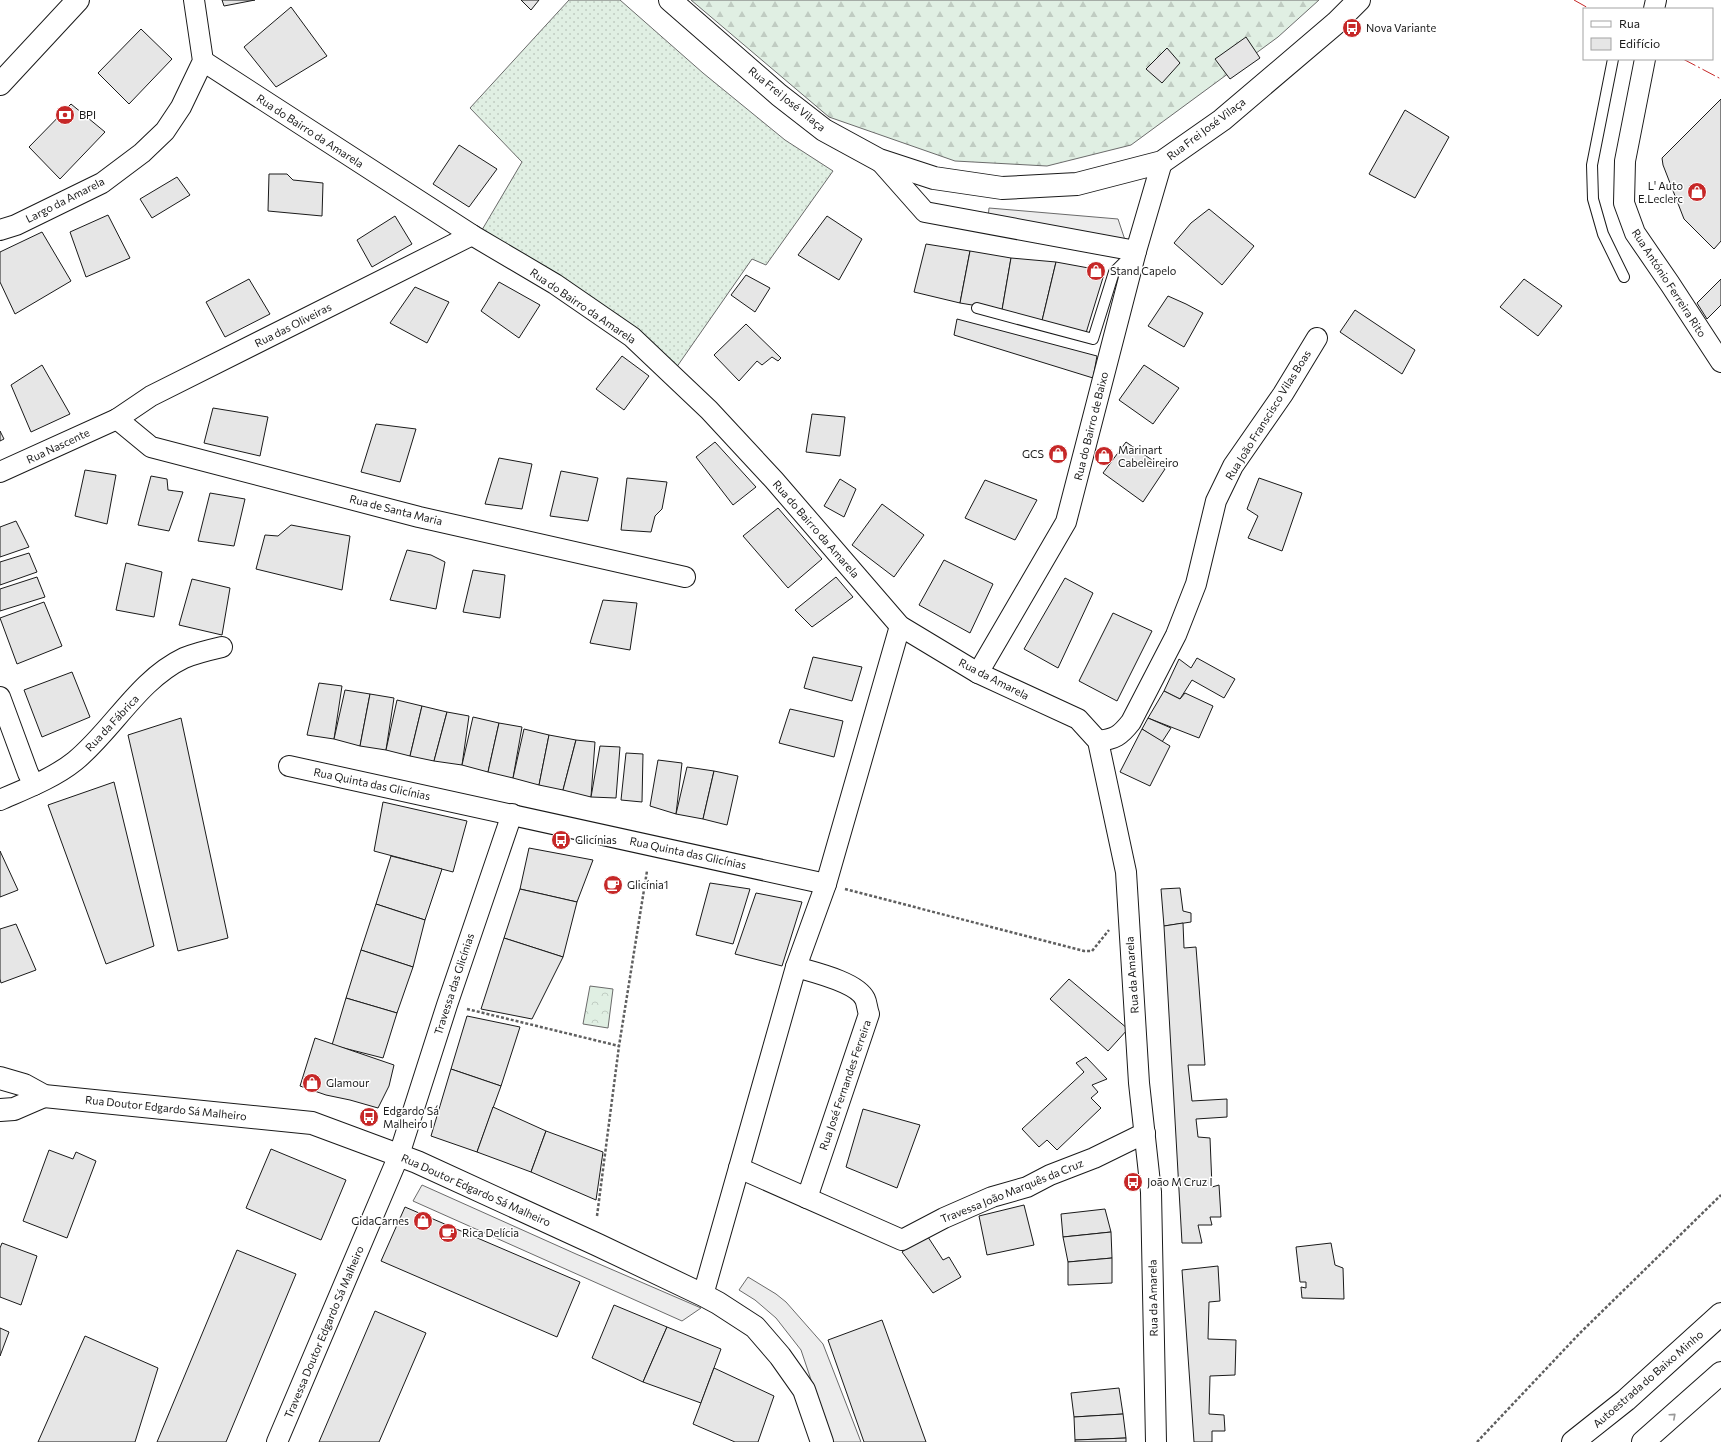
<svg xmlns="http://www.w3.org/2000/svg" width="1721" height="1442" font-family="Commissioner,sans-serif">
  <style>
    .grass { fill: url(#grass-dots); stroke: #6a6a6a }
    .forest { fill: url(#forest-firs); stroke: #6a6a6a }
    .park { fill: url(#park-crowns); stroke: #6a6a6a }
    .parking { fill: #ededed; stroke: #6a6a6a }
    .building { fill: #e6e6e6; stroke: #1a1a1a }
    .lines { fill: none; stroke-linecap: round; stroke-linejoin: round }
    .lane-casing { stroke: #1a1a1a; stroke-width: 12 }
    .street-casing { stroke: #1a1a1a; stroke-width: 22 }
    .secondary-casing { stroke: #1a1a1a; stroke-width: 24 }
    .primary-casing { stroke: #1a1a1a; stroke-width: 24 }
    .highway-casing { stroke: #1a1a1a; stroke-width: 24 }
    .path { stroke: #5f5f5f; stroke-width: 2.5; stroke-dasharray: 3 2; stroke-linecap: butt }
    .lane { stroke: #fff; stroke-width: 10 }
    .street { stroke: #fff; stroke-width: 20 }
    .secondary { stroke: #fff; stroke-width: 22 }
    .primary { stroke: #fff; stroke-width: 22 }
    .highway { stroke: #fff; stroke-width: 22 }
    .power { stroke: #c62828; stroke-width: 1; stroke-dasharray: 14 3 2 3; stroke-linecap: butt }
    .oneway { stroke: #989898 }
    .labels { text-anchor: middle; stroke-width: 3; stroke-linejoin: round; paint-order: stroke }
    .poi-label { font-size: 11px; fill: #1a1a1a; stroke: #fff; text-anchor: start }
    .street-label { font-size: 11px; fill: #1a1a1a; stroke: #fff }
  </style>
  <defs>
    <pattern id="grass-dots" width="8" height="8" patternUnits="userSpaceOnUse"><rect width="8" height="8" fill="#e0efe3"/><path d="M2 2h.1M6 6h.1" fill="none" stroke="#c0ccc2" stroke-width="1.8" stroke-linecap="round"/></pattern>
    <pattern id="forest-firs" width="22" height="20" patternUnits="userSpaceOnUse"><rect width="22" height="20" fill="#e0efe3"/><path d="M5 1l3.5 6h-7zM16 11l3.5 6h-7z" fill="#c0ccc2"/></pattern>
    <pattern id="park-crowns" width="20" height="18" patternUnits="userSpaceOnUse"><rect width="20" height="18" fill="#e0efe3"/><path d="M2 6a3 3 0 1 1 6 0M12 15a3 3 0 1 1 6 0" fill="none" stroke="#c0ccc2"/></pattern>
  </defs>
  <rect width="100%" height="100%" fill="#fff"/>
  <polygon class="grass" points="569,0 620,0 703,73 785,140 833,171 766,265 752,259 676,368 479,235 522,162 470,108"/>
  <polygon class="forest" points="691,0 1319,0 1278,37 1131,145 1047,166 955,161 829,117"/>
  <polygon class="park" points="590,986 613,989 608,1028 583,1024"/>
  <g class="parking">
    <polygon points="989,208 1118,219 1125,240 988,218"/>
    <polygon points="422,1185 576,1254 701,1308 682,1321 413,1201"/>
    <polygon points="748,1277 776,1294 786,1302 823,1344 861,1442 832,1442 801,1350 776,1318 755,1300 739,1290"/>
  </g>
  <g class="building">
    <polygon points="222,0 255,0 224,6"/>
    <polygon points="521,0 539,0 531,10"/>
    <polygon points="291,7 327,56 276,87 244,47"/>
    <polygon points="141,29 172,59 129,104 98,73"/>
    <polygon points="1246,37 1260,58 1230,79 1215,59"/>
    <polygon points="1167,48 1180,63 1162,83 1146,69"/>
    <polygon points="1721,99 1721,241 1714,249 1684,219 1663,165 1662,158"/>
    <polygon points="71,104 105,132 60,179 29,147"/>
    <polygon points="1405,110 1449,137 1415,198 1369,174"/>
    <polygon points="459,145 497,169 469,207 433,184"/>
    <polygon points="269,174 287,174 293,180 323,183 322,216 268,211"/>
    <polygon points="177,177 190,195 152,218 140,199"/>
    <polygon points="1209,209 1254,246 1222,285 1174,243 1191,223"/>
    <polygon points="108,215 130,258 86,277 70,232"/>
    <polygon points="395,216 412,244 372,267 357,240"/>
    <polygon points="827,216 862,239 839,280 798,255"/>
    <polygon points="42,232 71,281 15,314 0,282 0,252"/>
    <polygon points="926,244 970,251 960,303 914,292"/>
    <polygon points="970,251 1011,258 1002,310 960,303"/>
    <polygon points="1011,258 1056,262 1041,325 1002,310"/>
    <polygon points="1056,262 1105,271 1086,333 1041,325"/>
    <polygon points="746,275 770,288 755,312 731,295"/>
    <polygon points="249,279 270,314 225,337 206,302"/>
    <polygon points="1524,279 1562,306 1538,336 1500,307"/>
    <polygon points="1721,279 1721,305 1707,319 1697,303"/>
    <polygon points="499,282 540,305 519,338 481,311"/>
    <polygon points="415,287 449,302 427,343 390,323"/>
    <polygon points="1168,296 1186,304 1203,313 1184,347 1148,326"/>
    <polygon points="1355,310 1415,350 1402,374 1340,332"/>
    <polygon points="957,319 1097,356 1093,378 954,335"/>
    <polygon points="746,324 781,358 778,361 772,357 762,365 757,361 739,381 714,355"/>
    <polygon points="622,356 649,376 624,410 596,389"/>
    <polygon points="42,365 70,414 31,432 11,385"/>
    <polygon points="1144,365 1179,388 1153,424 1119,400"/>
    <polygon points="213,408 268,417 260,456 204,443"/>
    <polygon points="812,414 845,417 840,456 806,452"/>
    <polygon points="376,424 416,429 400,482 361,472"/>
    <polygon points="0,431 4,439 0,441"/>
    <polygon points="715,442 756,487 733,505 696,457"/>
    <polygon points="1126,442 1165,469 1143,502 1103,473"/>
    <polygon points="499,458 532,464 522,509 485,504"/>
    <polygon points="85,470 116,475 107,524 75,516"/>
    <polygon points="561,471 598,478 588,521 550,516"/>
    <polygon points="151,476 167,479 168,490 183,492 169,531 138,525"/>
    <polygon points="627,478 667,482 662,509 655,516 651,532 621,530"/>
    <polygon points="1259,478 1302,493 1282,551 1248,538 1258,516 1247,509"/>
    <polygon points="840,479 856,489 844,517 824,506"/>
    <polygon points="985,480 1037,500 1015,540 965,518"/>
    <polygon points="210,493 245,499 234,546 198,541"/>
    <polygon points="882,504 924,535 894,577 852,545"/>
    <polygon points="778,508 822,559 788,588 743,536"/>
    <polygon points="16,521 29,547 0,557 0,527"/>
    <polygon points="291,525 350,536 342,590 256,569 265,535 278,536"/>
    <polygon points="407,550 431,555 445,562 436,609 390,600"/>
    <polygon points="29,553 37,572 0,585 0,562"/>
    <polygon points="944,560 993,584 970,633 919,605"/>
    <polygon points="126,563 162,572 154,617 116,610"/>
    <polygon points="473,570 505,575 500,618 463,612"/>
    <polygon points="37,577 45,597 0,611 0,589"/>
    <polygon points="836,577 853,597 812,627 795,610"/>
    <polygon points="1065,578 1093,593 1058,668 1024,649"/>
    <polygon points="192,579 230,588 222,635 179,625"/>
    <polygon points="603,600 637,603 630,650 590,643"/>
    <polygon points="44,602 62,646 17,664 0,618"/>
    <polygon points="1113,613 1152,631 1117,701 1079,681"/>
    <polygon points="813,657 862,667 852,701 804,688"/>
    <polygon points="1197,658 1235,679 1224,698 1192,680 1180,699 1164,691 1179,659 1191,668"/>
    <polygon points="72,672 90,717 42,737 24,690"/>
    <polygon points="319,683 342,686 334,739 307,735"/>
    <polygon points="345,690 370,694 360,746 334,739"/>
    <polygon points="1164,691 1180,699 1185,693 1213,706 1199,738 1148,718"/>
    <polygon points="370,694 394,698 386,750 360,746"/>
    <polygon points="397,700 422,706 410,756 386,750"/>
    <polygon points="422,706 447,712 434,761 410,756"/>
    <polygon points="790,709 843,721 834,757 779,743"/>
    <polygon points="447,712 469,716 462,765 434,761"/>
    <polygon points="473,717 499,723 488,772 462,765"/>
    <polygon points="181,718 228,938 178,951 128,735"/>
    <polygon points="1148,718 1171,728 1162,742 1142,729"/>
    <polygon points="499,723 522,727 513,778 488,772"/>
    <polygon points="524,729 549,735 539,785 513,778"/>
    <polygon points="1142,729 1170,746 1150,786 1120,772"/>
    <polygon points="549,735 576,740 563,790 539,785"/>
    <polygon points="576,740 595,742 591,797 563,790"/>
    <polygon points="600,746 620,747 616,798 591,797"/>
    <polygon points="626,753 643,754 642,802 621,800"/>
    <polygon points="658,760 682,763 676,814 650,806"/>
    <polygon points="687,767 714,771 703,819 676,814"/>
    <polygon points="714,771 738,776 727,825 703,819"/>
    <polygon points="114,782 154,946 106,964 48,805"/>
    <polygon points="383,802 467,821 453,872 374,851"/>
    <polygon points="529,848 593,860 577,902 520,889"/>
    <polygon points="0,851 18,890 0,897"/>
    <polygon points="391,856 442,869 425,920 376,904"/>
    <polygon points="710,883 750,889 733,944 696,935"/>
    <polygon points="1180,888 1183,911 1191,913 1191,922 1164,926 1161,889"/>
    <polygon points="520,889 577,902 563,957 504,938"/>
    <polygon points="756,893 802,902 782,966 735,954"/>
    <polygon points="376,904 425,920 413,967 361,950"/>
    <polygon points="1183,923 1184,948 1196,947 1205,1065 1188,1065 1192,1101 1227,1099 1227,1117 1196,1119 1198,1137 1210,1138 1212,1187 1219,1185 1221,1217 1210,1217 1212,1225 1198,1225 1202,1243 1182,1243 1164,926"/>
    <polygon points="16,924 36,970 1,983 0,979 0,929"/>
    <polygon points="504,938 563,957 532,1019 481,1009"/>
    <polygon points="361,950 413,967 397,1013 346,998"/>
    <polygon points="1069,979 1128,1029 1108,1051 1050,999"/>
    <polygon points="346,998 397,1013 383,1058 332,1045"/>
    <polygon points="467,1016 520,1027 501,1086 451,1069"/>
    <polygon points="315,1038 394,1065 389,1086 378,1108 350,1100 326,1095 300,1086"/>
    <polygon points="1086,1057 1107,1079 1092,1085 1098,1092 1091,1098 1101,1108 1057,1150 1047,1140 1039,1147 1022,1129 1084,1072 1076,1063"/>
    <polygon points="451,1069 501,1086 477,1152 431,1136"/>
    <polygon points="493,1107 546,1131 531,1172 477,1152"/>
    <polygon points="863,1109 920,1125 897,1188 846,1167"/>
    <polygon points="546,1131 603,1152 596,1200 531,1172"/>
    <polygon points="271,1149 346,1180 321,1240 246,1208"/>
    <polygon points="49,1150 73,1159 76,1152 96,1161 67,1238 23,1221"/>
    <polygon points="1024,1205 1034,1245 987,1255 979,1216"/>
    <polygon points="405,1207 580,1282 557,1337 381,1261"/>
    <polygon points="1105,1209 1111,1232 1063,1237 1061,1214"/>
    <polygon points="1111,1232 1112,1258 1068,1262 1063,1237"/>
    <polygon points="926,1234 943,1260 949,1257 961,1277 933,1293 902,1252"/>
    <polygon points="2,1243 37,1256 21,1305 0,1297 0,1248"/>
    <polygon points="1331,1243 1335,1265 1343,1268 1344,1299 1302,1298 1301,1287 1306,1288 1306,1282 1300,1282 1296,1247"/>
    <polygon points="237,1250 296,1274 226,1442 157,1442"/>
    <polygon points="1112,1258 1112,1283 1068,1285 1068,1262"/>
    <polygon points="1218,1266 1220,1301 1209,1302 1208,1339 1236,1340 1235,1375 1210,1376 1209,1414 1224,1415 1225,1431 1212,1431 1212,1442 1194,1442 1182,1270"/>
    <polygon points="614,1305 667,1327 643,1382 592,1358"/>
    <polygon points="375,1311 426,1333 379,1442 319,1442"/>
    <polygon points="882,1320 926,1442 864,1442 828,1340"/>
    <polygon points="667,1327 721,1349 701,1403 643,1382"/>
    <polygon points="0,1328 9,1332 0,1356"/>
    <polygon points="85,1336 158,1368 135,1442 38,1442"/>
    <polygon points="714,1368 774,1396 758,1442 735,1442 693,1424"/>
    <polygon points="1119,1388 1123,1414 1074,1417 1071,1393"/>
    <polygon points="1123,1414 1126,1438 1075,1440 1074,1417"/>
    <polygon points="1126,1438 1126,1442 1075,1442 1075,1440"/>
  </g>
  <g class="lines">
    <g class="lane-casing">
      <g id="lane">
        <polyline points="1613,59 1592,165 1593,199 1603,234 1624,277"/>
        <polyline points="977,308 1093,339 1114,272 1131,255"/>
      </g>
    </g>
    <g class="street-casing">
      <g id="street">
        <polyline points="1654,9 1656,0"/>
        <polyline points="1645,59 1625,161 1624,203 1635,233 1670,284 1721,362"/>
        <polyline points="203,61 472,235 555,284 632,337 709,410 774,480 900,626 978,673 1078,719 1098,741 1126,872 1139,1083 1151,1192 1156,1442"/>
        <polyline points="879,160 925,212 1136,251"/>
        <polyline points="0,230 16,225 102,183 142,153 165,131 181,107 203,61 194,0"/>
        <polyline points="117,419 151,447 419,517 685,577"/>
        <polyline points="0,472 117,419 151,396 472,235"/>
        <polyline points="978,673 1066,522 1136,251 1162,162"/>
        <polyline points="0,697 28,773 34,785"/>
        <path d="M1098,741c17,-2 22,-5 33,-19l45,-87 20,-51 20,-83 17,-35 50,-72 34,-56"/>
        <polyline points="289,766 826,884"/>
        <path d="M0,800c25,-11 54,-22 75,-39 38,-31 63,-81 109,-103 12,-5 25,-8 38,-11"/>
        <path d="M796,967c17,5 61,15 69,32 2,4 2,10 4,15l-62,184"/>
        <polyline points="739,1168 902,1240 944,1218 992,1197 1027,1187 1050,1175 1094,1158 1145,1133"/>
        <polyline points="703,1295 796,967 826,884 900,626"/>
        <polyline points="277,1442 399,1155 447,1005 512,814"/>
      </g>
    </g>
    <g class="secondary-casing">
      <g id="secondary">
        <polyline points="0,1078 24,1085 44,1096 312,1123 417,1162 598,1245 703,1295 718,1303 755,1327 780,1356 804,1390 822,1442"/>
        <polyline points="0,1110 14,1109 44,1096"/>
      </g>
    </g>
    <g class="primary-casing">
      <g id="primary">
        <polyline points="670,0 779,95 824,130 879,160 934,178 1002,188 1077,184 1162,162 1222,120 1336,23 1359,0"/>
        <polyline points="0,84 78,0"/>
      </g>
    </g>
    <g class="highway-casing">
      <g id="highway">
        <polyline points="1573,1442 1626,1400 1721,1314"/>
        <polyline points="1643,1442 1721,1373"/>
      </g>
    </g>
    <g class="path">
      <polyline points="845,889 1084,951 1092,951 1109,930"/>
      <polyline points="467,1009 619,1046"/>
      <polyline points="597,1216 619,1046 647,871"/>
      <polyline points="1477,1442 1579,1334 1721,1195"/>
    </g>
    <use href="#lane" class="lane"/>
    <use href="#street" class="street"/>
    <use href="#secondary" class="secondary"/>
    <use href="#primary" class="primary"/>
    <use href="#highway" class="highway"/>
    <g class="power">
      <polyline points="1574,0 1590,9"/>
      <polyline points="1683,59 1721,79"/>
    </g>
  </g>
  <defs><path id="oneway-chevron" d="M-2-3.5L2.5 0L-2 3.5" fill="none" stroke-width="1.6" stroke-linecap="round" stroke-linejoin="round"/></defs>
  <use class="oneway" href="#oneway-chevron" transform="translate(1673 1416) rotate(-42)"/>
  <defs>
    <g id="bus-disc" transform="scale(1)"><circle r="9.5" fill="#c62828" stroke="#fff"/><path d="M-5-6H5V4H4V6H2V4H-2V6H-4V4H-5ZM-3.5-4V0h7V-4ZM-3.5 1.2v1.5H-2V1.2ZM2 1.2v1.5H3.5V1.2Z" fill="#fff"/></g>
    <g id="bank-disc" transform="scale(1)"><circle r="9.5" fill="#c62828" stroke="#fff"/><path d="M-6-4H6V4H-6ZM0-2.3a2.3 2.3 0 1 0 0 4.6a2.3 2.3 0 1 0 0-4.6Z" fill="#fff"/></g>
    <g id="shop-disc" transform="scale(1)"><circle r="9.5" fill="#c62828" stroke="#fff"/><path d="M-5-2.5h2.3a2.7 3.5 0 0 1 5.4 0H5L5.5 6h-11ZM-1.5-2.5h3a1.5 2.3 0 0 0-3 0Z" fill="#fff"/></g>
    <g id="cafe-disc" transform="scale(1)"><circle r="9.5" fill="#c62828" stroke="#fff"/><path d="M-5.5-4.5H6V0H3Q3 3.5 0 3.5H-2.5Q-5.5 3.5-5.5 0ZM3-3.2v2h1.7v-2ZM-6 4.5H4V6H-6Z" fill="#fff"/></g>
  </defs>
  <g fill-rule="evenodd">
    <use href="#bus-disc" x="1352" y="28"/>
    <use href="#bank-disc" x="65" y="115"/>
    <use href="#shop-disc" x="1697" y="192"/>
    <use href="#shop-disc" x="1096" y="271"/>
    <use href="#shop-disc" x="1058" y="454"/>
    <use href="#shop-disc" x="1104" y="456"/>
    <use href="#bus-disc" x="561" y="840"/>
    <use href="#cafe-disc" x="613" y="885"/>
    <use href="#shop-disc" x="312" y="1083"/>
    <use href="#bus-disc" x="369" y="1117"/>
    <use href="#bus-disc" x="1133" y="1182"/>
    <use href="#shop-disc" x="423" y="1221"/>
    <use href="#cafe-disc" x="448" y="1233"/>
  </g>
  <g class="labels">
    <g class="poi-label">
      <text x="1366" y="32">Nova Variante</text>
      <text x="79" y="119">BPI</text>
      <text x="1683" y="190" text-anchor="end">L' Auto<tspan x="1683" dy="13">E.Leclerc</tspan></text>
      <text x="1110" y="275">Stand Capelo</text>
      <text x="1118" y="454">Marinart<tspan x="1118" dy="13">Cabeleireiro</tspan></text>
      <text x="1044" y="458" text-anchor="end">GCS</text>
      <text x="575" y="844">Glicínias</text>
      <text x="627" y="889">Glicínia1</text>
      <text x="326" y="1087">Glamour</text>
      <text x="383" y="1115">Edgardo Sá<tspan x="383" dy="13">Malheiro I</tspan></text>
      <text x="1147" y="1186">João M Cruz I</text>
      <text x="409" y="1225" text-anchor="end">GidaCarnes</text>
      <text x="462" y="1237">Rica Delícia</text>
    </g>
    <g class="street-label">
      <text transform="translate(787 99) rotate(39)" y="4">Rua Frei José Vilaça</text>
      <text transform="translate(1206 129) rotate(-37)" y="4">Rua Frei José Vilaça</text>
      <text transform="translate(310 131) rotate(33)" y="4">Rua do Bairro da Amarela</text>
      <text transform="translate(65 200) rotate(-27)" y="4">Largo da Amarela</text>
      <text transform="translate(1669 283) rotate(57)" y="4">Rua António Ferreira Rito</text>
      <text transform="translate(583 306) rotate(34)" y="4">Rua do Bairro da Amarela</text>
      <text transform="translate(293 325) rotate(-27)" y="4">Rua das Oliveiras</text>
      <text transform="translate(1268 415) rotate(-58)" y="4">Rua João Franscisco Vilas Boas</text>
      <text transform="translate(1091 426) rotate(-76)" y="4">Rua do Bairro de Baixo</text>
      <text transform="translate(58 446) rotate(-25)" y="4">Rua Nascente</text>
      <text transform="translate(396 510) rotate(14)" y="4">Rua de Santa Maria</text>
      <text transform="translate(816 529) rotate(49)" y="4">Rua do Bairro da Amarela</text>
      <text transform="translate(994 679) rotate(27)" y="4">Rua da Amarela</text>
      <text transform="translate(112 723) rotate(-47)" y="4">Rua da Fábrica</text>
      <text transform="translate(372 784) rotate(12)" y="4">Rua Quinta das Glicínias</text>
      <text transform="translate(688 853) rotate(12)" y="4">Rua Quinta das Glicínias</text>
      <text transform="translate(1132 975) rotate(-94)" y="4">Rua da Amarela</text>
      <text transform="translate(454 984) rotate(-72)" y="4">Travessa das Glicínias</text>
      <text transform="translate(845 1085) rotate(-71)" y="4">Rua José Fernandes Ferreira</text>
      <text transform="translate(166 1108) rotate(6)" y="4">Rua Doutor Edgardo Sá Malheiro</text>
      <text transform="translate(476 1190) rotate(24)" y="4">Rua Doutor Edgardo Sá Malheiro</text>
      <text transform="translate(1012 1191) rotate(-22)" y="4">Travessa João Marquês da Cruz</text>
      <text transform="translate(1153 1298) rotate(-91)" y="4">Rua da Amarela</text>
      <text transform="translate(324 1332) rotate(-67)" y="4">Travessa Doutor Edgardo Sá Malheiro</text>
      <text transform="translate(1648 1379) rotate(-41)" y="4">Autoestrada do Baixo Minho</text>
    </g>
  </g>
  <rect x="1583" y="8" width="130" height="52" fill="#ffffff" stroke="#a3a3a3"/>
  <rect x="1591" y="21" width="20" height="6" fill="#ffffff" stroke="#a3a3a3"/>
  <text x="1619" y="28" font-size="12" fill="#1a1a1a">Rua</text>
  <rect x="1591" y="38" width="20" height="12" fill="#e6e6e6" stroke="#a3a3a3"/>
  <text x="1619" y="48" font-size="12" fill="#1a1a1a">Edifício</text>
</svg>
